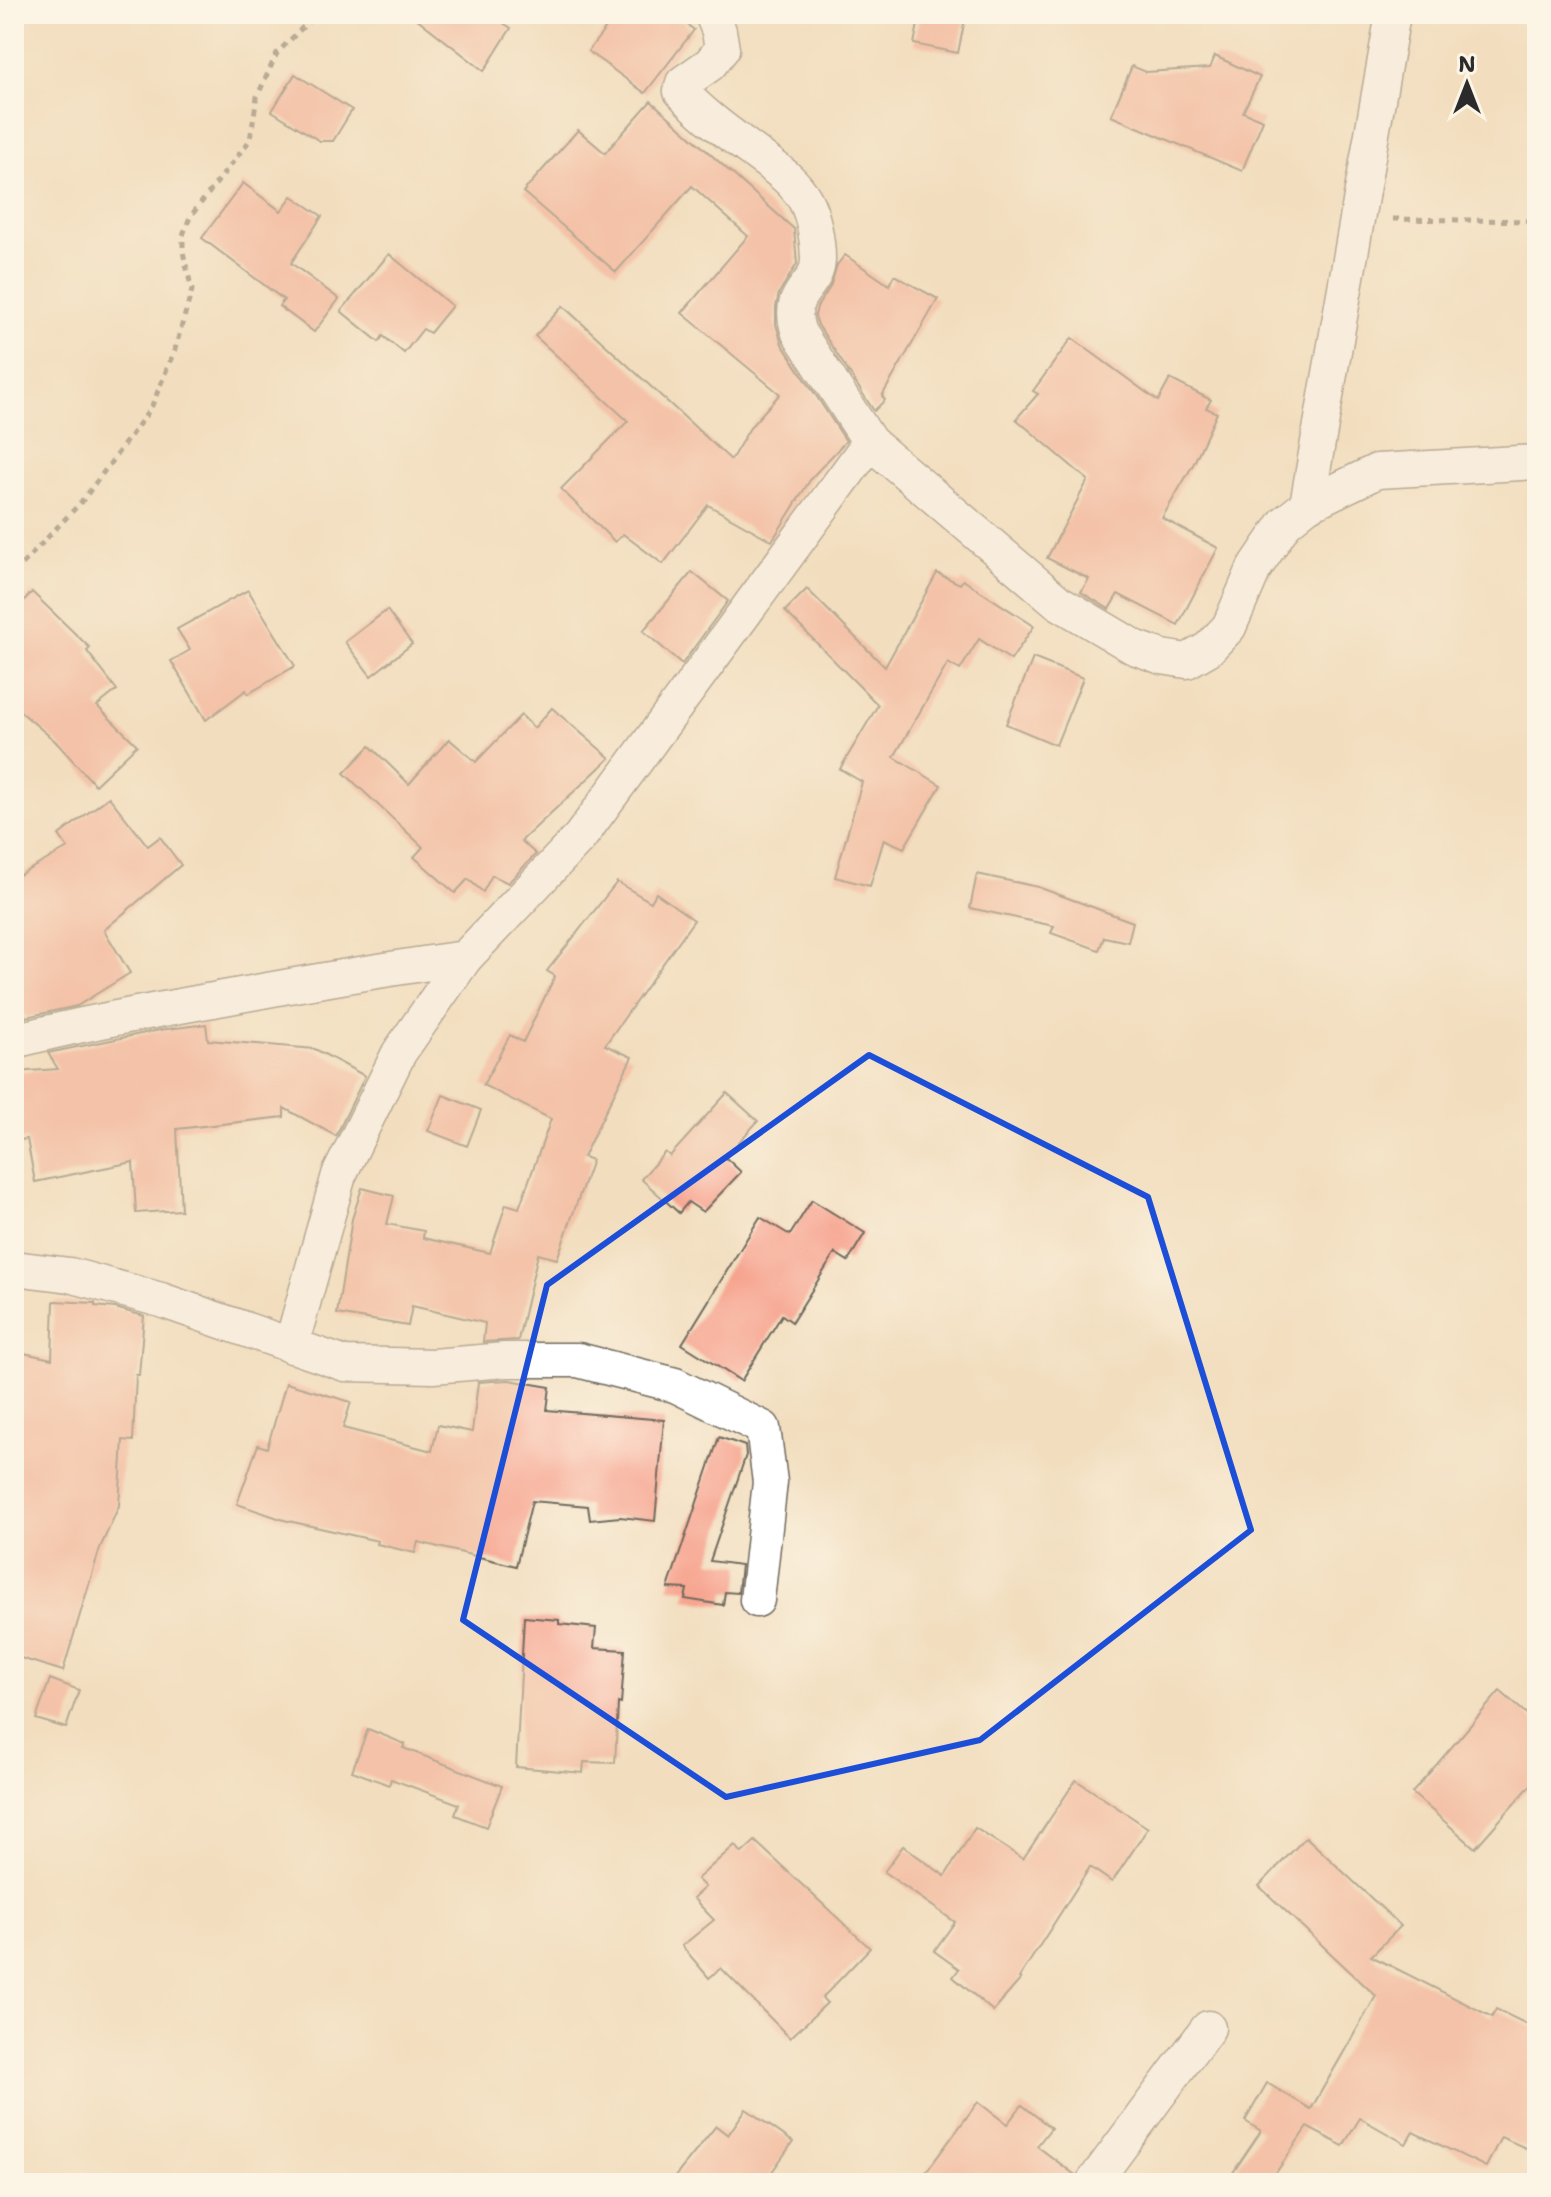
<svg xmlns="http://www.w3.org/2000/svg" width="1551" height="2197" font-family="'Shantell Sans',sans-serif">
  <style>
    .building { fill: #f6a18c }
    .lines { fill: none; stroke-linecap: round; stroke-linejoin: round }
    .street-casing { stroke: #716a5f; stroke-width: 37 }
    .path { stroke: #716a5f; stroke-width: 5; stroke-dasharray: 6 6; stroke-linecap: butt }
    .street { stroke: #fff; stroke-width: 34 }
    .marked { fill: none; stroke: #1d4ed8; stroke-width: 6; stroke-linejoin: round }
  </style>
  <rect width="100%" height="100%" fill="#fcf5e5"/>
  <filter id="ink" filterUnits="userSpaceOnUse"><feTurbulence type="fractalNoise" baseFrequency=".0125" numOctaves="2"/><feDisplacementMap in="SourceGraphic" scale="16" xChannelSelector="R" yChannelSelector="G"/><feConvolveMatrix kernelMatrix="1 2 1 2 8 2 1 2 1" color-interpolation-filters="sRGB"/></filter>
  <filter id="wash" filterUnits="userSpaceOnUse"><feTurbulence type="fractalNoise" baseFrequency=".006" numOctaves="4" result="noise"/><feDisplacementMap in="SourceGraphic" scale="32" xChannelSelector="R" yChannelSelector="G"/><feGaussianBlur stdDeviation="1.8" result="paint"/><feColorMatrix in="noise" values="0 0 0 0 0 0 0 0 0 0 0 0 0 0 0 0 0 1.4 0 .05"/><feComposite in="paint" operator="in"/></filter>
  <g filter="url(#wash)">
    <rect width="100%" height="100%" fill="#f2debf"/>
    <g id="blocks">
      <g class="building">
        <polygon points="411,14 489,14 511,28 484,71"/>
        <polygon points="617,14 674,14 694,30 645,93 588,51"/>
        <polygon points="920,14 966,14 958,53 914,44"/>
        <polygon points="1215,56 1260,77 1243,112 1263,120 1242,171 1111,116 1132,66 1146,72 1210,68"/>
        <polygon points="295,74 352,110 333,141 320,141 272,111"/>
        <polygon points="651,101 794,229 797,264 779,293 776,307 776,324 782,344 846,441 812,477 772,541 708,505 663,564 623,534 615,542 561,489 628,421 535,336 563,306 731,460 751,426 780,394 682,313 748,236 692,186 616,272 523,192 578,130 605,153"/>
        <polygon points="243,183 281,211 292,196 322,216 291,263 339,299 314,332 279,306 284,300 202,238"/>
        <polygon points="389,254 452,306 430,333 423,329 404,353 383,336 379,342 341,311"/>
        <polygon points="845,255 889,285 894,275 938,299 882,396 885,400 874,411 818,325 815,316 817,307 830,287 837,265"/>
        <polygon points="1072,338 1158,401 1170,379 1211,400 1206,408 1217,413 1194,463 1162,518 1218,548 1178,625 1118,594 1109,609 1081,592 1089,579 1047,558 1088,480 1016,419 1038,394 1033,391"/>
        <polygon points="692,572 728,601 682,664 643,631"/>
        <polygon points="937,573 960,584 963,580 1034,626 1011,660 979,639 960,670 948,663 894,757 941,785 904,848 884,839 870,886 835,877 862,782 840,769 878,705 785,611 807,589 885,667"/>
        <polygon points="248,590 295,666 248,694 246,690 206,720 171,661 190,650 177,629"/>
        <polygon points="32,592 90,648 87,651 117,690 97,706 137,745 95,785 55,741 14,706 14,611"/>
        <polygon points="387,610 412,644 371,676 345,642"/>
        <polygon points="1033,658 1083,678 1056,745 1006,724"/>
        <polygon points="552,708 610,758 521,841 536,854 508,883 492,875 483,892 468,879 455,893 414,857 423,847 344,773 370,746 409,784 449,739 476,762 521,715 534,728"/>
        <polygon points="109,797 148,846 160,837 181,865 104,930 130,973 77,1006 26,1017 14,998 14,878 68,848 59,835"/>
        <polygon points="977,874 1038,887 1133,922 1128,942 1104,937 1099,950 1051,933 1054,926 970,908"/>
        <polygon points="617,882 651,902 656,893 694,920 605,1045 632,1057 583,1157 592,1160 557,1259 538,1254 518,1340 483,1342 485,1323 412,1306 408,1326 337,1314 352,1219 362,1188 394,1196 387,1224 424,1231 423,1238 490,1253 506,1204 519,1208 551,1119 483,1085 510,1035 523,1042 555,976 547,971"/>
        <polygon points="206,1024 208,1040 315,1049 365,1076 336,1136 284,1108 284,1117 177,1129 181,1210 136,1213 133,1162 35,1182 27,1139 14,1141 14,1072 58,1069 48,1053 160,1030"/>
        <polygon points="727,1093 758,1121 725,1157 741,1172 703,1212 688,1202 679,1213 641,1179 665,1152 670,1156"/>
        <polygon points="443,1095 481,1110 467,1146 428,1131"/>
        <polygon points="812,1200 865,1233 848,1261 835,1253 792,1322 782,1315 741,1381 682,1344 760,1217 790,1235"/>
        <polygon points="54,1301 95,1303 95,1306 115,1308 144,1316 139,1375 136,1375 133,1441 123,1440 119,1506 100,1548 63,1671 14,1656 14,1351 52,1359"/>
        <polygon points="509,1380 550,1387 547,1410 664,1420 655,1521 620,1517 590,1520 588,1506 532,1501 516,1566 418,1542 415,1553 377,1544 378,1541 284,1520 237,1504 258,1445 267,1448 286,1383 351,1402 343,1428 432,1451 438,1425 472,1432 478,1382"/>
        <polygon points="719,1437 745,1446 746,1455 710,1561 741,1565 738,1593 725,1592 723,1605 685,1599 687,1589 668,1588"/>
        <polygon points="524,1617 559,1620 559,1624 596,1628 594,1648 625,1650 621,1704 618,1703 615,1763 584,1762 583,1773 516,1767"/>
        <polygon points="50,1679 79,1690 66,1728 36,1719"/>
        <polygon points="1500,1691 1537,1723 1537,1778 1475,1848 1412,1793"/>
        <polygon points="368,1729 405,1744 403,1748 502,1786 486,1827 455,1815 459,1804 391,1779 389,1785 352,1771"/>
        <polygon points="1076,1780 1148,1828 1112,1882 1090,1867 1019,1978 1021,1979 993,2011 953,1977 959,1969 934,1951 955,1922 884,1872 903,1846 945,1876 975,1828 1023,1859"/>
        <polygon points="1306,1837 1401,1926 1371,1956 1492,2017 1496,2009 1537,2029 1537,2153 1501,2137 1486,2167 1413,2132 1406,2144 1360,2118 1343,2146 1307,2127 1269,2183 1226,2183 1261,2131 1245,2121 1267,2083 1311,2109 1376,1996 1259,1886"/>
        <polygon points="755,1841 870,1948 822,1998 827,2003 790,2038 721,1968 709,1978 682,1946 714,1920 693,1898 705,1887 697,1879 735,1845 742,1853"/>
        <polygon points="978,2102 1007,2124 1022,2105 1051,2128 1037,2146 1075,2175 1073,2183 918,2183"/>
        <polygon points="746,2109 793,2142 764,2183 670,2183 716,2126 728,2135"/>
      </g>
    </g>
  </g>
  <g filter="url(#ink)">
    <use href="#blocks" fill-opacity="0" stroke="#716a5f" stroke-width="2"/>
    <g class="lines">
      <g class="street-casing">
        <g id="street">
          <path d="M712,14l7,17 3,18 -12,15 -27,19 -2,8c23,26 53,46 81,67 16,12 33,24 43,42 9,16 13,42 13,60 -1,30 -34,30 -19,73l71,109 188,160 76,45 28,10 25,4 21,-12 21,-22 25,-58 31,-46 22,-18 70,-34 160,-9"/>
          <polyline points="1307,505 1393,14"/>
          <path d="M14,1041c69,-18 139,-30 210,-43 80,-15 160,-29 241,-40"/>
          <polyline points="14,1268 70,1275 161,1300 345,1364 433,1366 505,1360 578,1360 675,1385 763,1428 770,1482 757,1600"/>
          <polyline points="291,1346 339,1175 399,1053 465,958 580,837 870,442"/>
          <polyline points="1093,2183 1208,2028"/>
        </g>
      </g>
      <g class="path">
        <polyline points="1393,219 1537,221"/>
        <polyline points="14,573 83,500 151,408 175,349 192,290 183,252 183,235 190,217 250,140 257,97 277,53 308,22 309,14"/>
      </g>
      <use href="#street" class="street"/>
    </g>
  </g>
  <path d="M0 0H1551V2197H0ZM869,1055l279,142 103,333 -271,210 -254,57 -263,-177 84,-335z" fill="#f2debf" fill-opacity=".55" fill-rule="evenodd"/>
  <path class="marked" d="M869,1055l279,142 103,333 -271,210 -254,57 -263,-177 84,-335z"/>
  <rect width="1551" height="2197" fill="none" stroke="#fcf5e5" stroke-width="48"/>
  <g transform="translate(1467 84)" stroke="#fcf5e5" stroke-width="6" paint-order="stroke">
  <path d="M0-6L14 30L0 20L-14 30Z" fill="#2b2b2b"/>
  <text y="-12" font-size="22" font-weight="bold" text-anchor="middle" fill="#2b2b2b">N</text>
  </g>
</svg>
